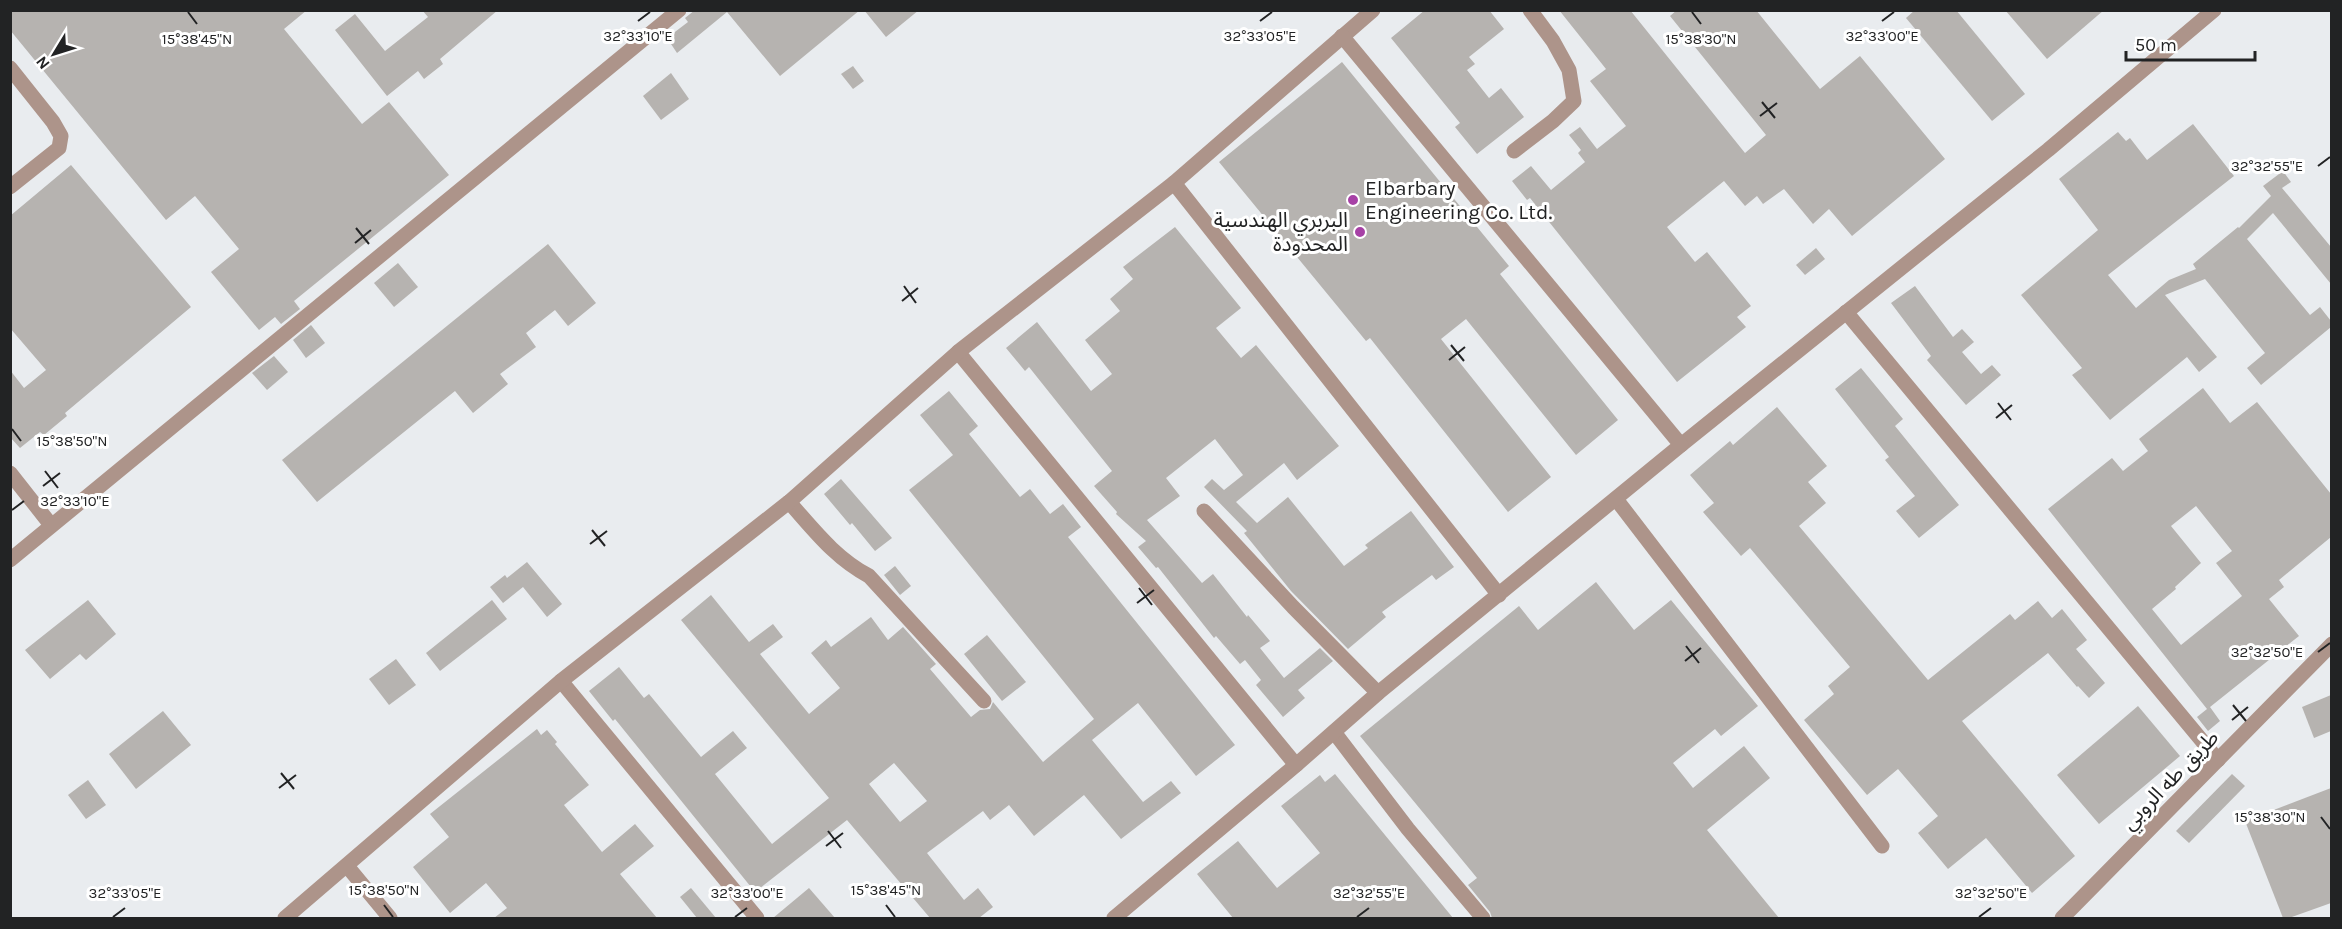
<svg xmlns="http://www.w3.org/2000/svg" width="2342" height="929" font-family="Karla,'Noto Sans Arabic',sans-serif">
  <style>
    .building { fill: #b6b3b0; fill-rule: evenodd }
    .lines { fill: none; stroke-linecap: round; stroke-linejoin: round }
    .minor { stroke: #ad948a; stroke-width: 15 }
    .ticks { fill: none; stroke: #222324; stroke-width: 2 }
    .poi-dot { fill: #a741a6; stroke: #fff; stroke-width: 2 }
    .labels { text-anchor: middle; stroke-width: 6; stroke-linejoin: round; paint-order: stroke }
    .poi-label { font-size: 21px; fill: #222324; stroke: #fff; text-anchor: start }
    .street-label { font-size: 21px; fill: #222324; stroke: #fff }
    .ticks-label { font-size: 15px; text-anchor: middle; fill: #222324; stroke: #fff; stroke-width: 6; stroke-linejoin: round; paint-order: stroke }
  </style>
  <rect width="100%" height="100%" fill="#e9ecef"/>
  <g class="building">
    <polygon points="10,10 307,10 284,29 362,124 389,102 449,175 294,301 300,309 281,324 275,317 259,330 211,272 239,249 195,196 166,220 10,30"/>
    <polygon points="422,10 498,10 440,59 443,64 424,79 418,71 387,96 335,30 355,14 385,51 428,17"/>
    <polygon points="695,10 860,10 780,76 727,12 677,53 667,38 688,22 685,18"/>
    <polygon points="864,10 919,10 886,37"/>
    <polygon points="1425,10 1489,10 1504,29 1469,57 1475,64 1467,70 1489,98 1501,88 1524,117 1477,154 1455,127 1460,123 1391,38"/>
    <polygon points="1559,10 1630,10 1745,153 1766,135 1670,16 1677,10 1756,10 1820,89 1860,56 1945,159 1852,236 1829,209 1813,224 1784,189 1763,204 1757,196 1745,206 1724,181 1667,227 1695,262 1707,252 1751,306 1737,317 1746,327 1677,382 1530,198 1527,200 1512,181 1531,166 1551,190 1585,162 1578,153 1581,150 1569,135 1580,127 1597,149 1626,126 1590,81 1606,69"/>
    <polygon points="1915,10 1956,10 2025,94 1992,121 1906,18"/>
    <polygon points="2005,10 2104,10 2047,59"/>
    <polygon points="1342,62 1509,266 1500,274 1618,420 1576,455 1466,319 1441,339 1551,477 1508,512 1370,338 1366,341 1219,162"/>
    <polygon points="853,66 864,81 853,89 841,74"/>
    <polygon points="671,73 689,99 661,120 643,96"/>
    <polygon points="2193,124 2234,176 2108,275 2136,308 2169,280 2196,269 2193,264 2238,227 2239,228 2271,196 2263,186 2283,171 2291,182 2282,188 2331,247 2331,284 2273,213 2247,239 2310,315 2320,307 2331,321 2331,327 2261,385 2247,368 2265,353 2205,279 2165,295 2217,357 2199,372 2187,357 2110,420 2072,375 2082,368 2021,295 2098,230 2059,179 2118,132 2126,141 2130,138 2147,160"/>
    <polygon points="71,165 191,307 65,413 67,416 44,435 40,432 20,448 10,437 10,370 24,388 46,370 10,328 10,216"/>
    <polygon points="1175,227 1241,308 1216,328 1241,358 1256,345 1339,446 1297,480 1284,463 1236,502 1257,523 1288,497 1344,566 1368,548 1365,545 1411,511 1454,567 1436,580 1432,575 1382,612 1386,617 1348,649 1291,591 1244,533 1247,531 1204,487 1212,479 1224,490 1243,475 1215,439 1166,478 1180,496 1147,520 1202,583 1213,574 1247,617 1248,615 1270,641 1260,648 1284,678 1320,648 1333,661 1298,690 1305,698 1283,717 1256,685 1261,680 1245,660 1240,664 1216,636 1214,638 1158,567 1156,568 1138,547 1146,541 1116,514 1117,512 1094,486 1112,471 1029,367 1025,371 1006,348 1037,322 1091,391 1112,374 1085,340 1120,311 1110,299 1133,279 1123,267"/>
    <polygon points="548,244 596,303 568,326 555,310 526,333 536,347 500,374 508,384 473,413 455,391 317,502 282,460"/>
    <polygon points="1816,248 1825,259 1805,275 1796,265"/>
    <polygon points="398,263 418,287 394,307 374,283"/>
    <polygon points="1915,286 1953,337 1962,329 1974,342 1962,352 1981,374 1992,365 2001,375 1966,405 1927,360 1931,356 1891,303"/>
    <polygon points="311,325 325,343 306,358 293,340"/>
    <polygon points="274,356 288,372 267,390 252,373"/>
    <polygon points="1861,368 1903,419 1895,426 1959,505 1919,538 1896,511 1915,496 1885,460 1889,457 1835,389"/>
    <path d="M2203,388l27,35 27,-21 74,92v43l-52,43 5,7 -15,12 30,37 -89,71 10,14 -12,10 -11,-14 10,-8 -159,-200 64,-51 11,13 25,-20 -9,-12zM2196,506l36,45 -16,12 26,33 -61,49 -29,-36 24,-20 -1,-2 26,-24 -30,-37z"/>
    <path d="M949,391l29,35 -9,8 51,63 10,-8 20,25 13,-10 18,23 -13,10 167,208 -39,31 -58,-73 -46,37 51,62 28,-21 10,12 -60,46 -37,-44 -50,41 -25,-31 -19,15 -7,-9 -56,42 37,47 14,-12 15,19 -14,11h-49l-83,-98 -92,72 -140,-173 -2,2 -24,-30 30,-24 25,31 5,-4 52,63 32,-26 14,17 -32,26 57,70 57,-46 -148,-178 30,-25 38,47 24,-18 10,13 -23,17 49,60 31,-26 -29,-35 15,-13 5,7 40,-30 17,23 15,-13 33,37 -6,5 41,48 9,-7 10,-1 3,-7 50,60 51,-43 -185,-229 44,-35 -33,-40zM894,763l33,38 -27,21 -31,-38z"/>
    <polygon points="1777,407 1827,466 1808,482 1826,503 1799,526 1928,680 2010,614 2015,620 2038,601 2052,618 2062,609 2087,640 2076,649 2105,683 2089,698 2078,686 2077,687 2048,653 1962,721 2075,856 2032,893 1986,838 1948,869 1918,833 1938,816 1898,769 1867,795 1804,720 1834,694 1828,686 1850,667 1750,548 1741,556 1703,512 1714,503 1690,475 1730,441 1733,445"/>
    <polygon points="841,479 892,538 875,551 852,523 850,525 824,494"/>
    <polygon points="527,562 562,604 547,617 523,587 503,603 490,587 505,575 507,578"/>
    <polygon points="895,566 911,586 900,595 884,575"/>
    <polygon points="1596,582 1634,630 1671,600 1758,706 1721,736 1715,729 1673,763 1693,788 1744,746 1770,778 1707,830 1779,918 1492,918 1490,912 1468,885 1477,878 1360,736 1519,606 1538,630"/>
    <polygon points="88,600 116,634 86,660 80,654 50,679 25,650"/>
    <polygon points="492,600 507,619 440,671 426,653"/>
    <polygon points="987,635 1026,682 1002,701 964,654"/>
    <polygon points="396,659 416,685 389,705 369,679"/>
    <polygon points="2331,695 2331,731 2314,738 2302,707"/>
    <polygon points="2138,706 2180,756 2099,824 2057,775"/>
    <polygon points="163,711 191,745 136,789 109,754"/>
    <polygon points="537,729 541,735 547,730 557,742 555,744 589,785 564,805 602,852 635,824 654,846 620,874 657,918 494,918 507,908 486,883 450,913 413,867 449,837 430,814"/>
    <polygon points="1335,774 1453,918 1233,918 1197,874 1238,841 1277,888 1320,853 1281,806 1320,775 1325,782"/>
    <polygon points="2232,774 2245,786 2189,843 2176,831"/>
    <polygon points="88,780 106,805 86,819 68,795"/>
    <polygon points="2331,788 2331,903 2289,918 2283,918 2245,821"/>
    <polygon points="691,888 716,918 697,918 680,897"/>
    <polygon points="809,888 835,918 773,918"/>
  </g>
  <g class="lines">
    <g class="minor">
      <polyline points="10,68 53,122 61,136 59,148 10,187"/>
      <polyline points="1514,151 1553,121 1574,101 1569,70 1553,41 1530,10"/>
      <polyline points="1174,183 1499,595"/>
      <polyline points="1846,312 2218,760"/>
      <polyline points="958,352 1296,765"/>
      <polyline points="1681,445 2048,150 2214,10"/>
      <polyline points="10,473 51,525"/>
      <polyline points="1616,499 1882,846"/>
      <path d="M789,502c25,28 46,56 80,74l115,125"/>
      <polyline points="1204,511 1293,607 1378,693"/>
      <polyline points="10,560 679,10"/>
      <polyline points="561,681 757,918"/>
      <polyline points="1334,732 1408,829 1483,918"/>
      <polyline points="347,866 390,918"/>
      <polyline points="285,918 561,681 789,502 958,352 1174,183 1373,10"/>
      <polyline points="1114,918 1296,765 1378,693 1681,445 1342,36"/>
      <polyline points="2062,918 2332,644"/>
    </g>
  </g>
  <path class="ticks" d="M188,12l9,12M1692,12l9,12M638,21l12,-9M1260,21l12,-9M1882,21l12,-9M1762,102l13,16M1760,116l17,-13M2318,166l12,-9M356,228l13,16M355,243l16,-13M904,286l12,17M902,301l16,-13M1451,345l13,16M1449,360l16,-13M1998,403l13,17M1996,418l16,-13M12,429l9,12M45,471l13,17M43,486l17,-13M12,510l12,-9M592,530l13,16M590,544l17,-13M1139,588l13,17M1137,603l17,-13M1686,646l13,17M2318,652l12,-9M1685,661l16,-13M2233,705l13,16M2232,720l16,-13M281,773l13,16M279,788l17,-13M2321,817l9,12M828,831l13,17M826,846l17,-13M384,905l9,12M886,905l9,12M113,917l12,-9M735,917l12,-9M1357,917l12,-9M1979,917l12,-9"/>
  <g class="poi-dot">
    <circle cx="1353" cy="200" r="6"/>
    <circle cx="1360" cy="232" r="6"/>
  </g>
  <g class="labels">
    <g class="poi-label">
      <text x="1365" y="195">Elbarbary<tspan x="1365" dy="24">Engineering Co. Ltd.</tspan></text>
      <text x="1348" y="227" text-anchor="end">البربري الهندسية<tspan x="1348" dy="24">المحدودة</tspan></text>
    </g>
    <g class="street-label">
      <text transform="translate(2170 780) rotate(-46)" y="7">طريق طه الروبي</text>
    </g>
  </g>
  <g class="ticks-label">
    <text x="1260" y="41">32°33'05"E</text>
    <text x="638" y="41">32°33'10"E</text>
    <text x="1882" y="41">32°33'00"E</text>
    <text x="197" y="44">15°38'45"N</text>
    <text x="1701" y="44">15°38'30"N</text>
    <text x="2267" y="171">32°32'55"E</text>
    <text x="72" y="446">15°38'50"N</text>
    <text x="75" y="506">32°33'10"E</text>
    <text x="2267" y="657">32°32'50"E</text>
    <text x="2270" y="822">15°38'30"N</text>
    <text x="384" y="895">15°38'50"N</text>
    <text x="886" y="895">15°38'45"N</text>
    <text x="125" y="898">32°33'05"E</text>
    <text x="747" y="898">32°33'00"E</text>
    <text x="1369" y="898">32°32'55"E</text>
    <text x="1991" y="898">32°32'50"E</text>
  </g>
  <rect width="2342" height="929" fill="none" stroke="#222324" stroke-width="24"/>
  <g transform="translate(54 54) rotate(232)" stroke="#ffffff" stroke-width="4.5" paint-order="stroke">
  <path d="M0-4.5L10 22L0 15L-10 22Z" fill="#222324"/>
  <text y="-9" font-size="16" font-weight="bold" text-anchor="middle" fill="#222324">N</text>
  </g>
  <path d="M2126 51v9h129v-9" fill="none" stroke="#222324" stroke-width="3"/>
  <text x="2135" y="51" font-size="18" fill="#222324" stroke="#ffffff" stroke-width="4.5" paint-order="stroke">50 m</text>
</svg>
